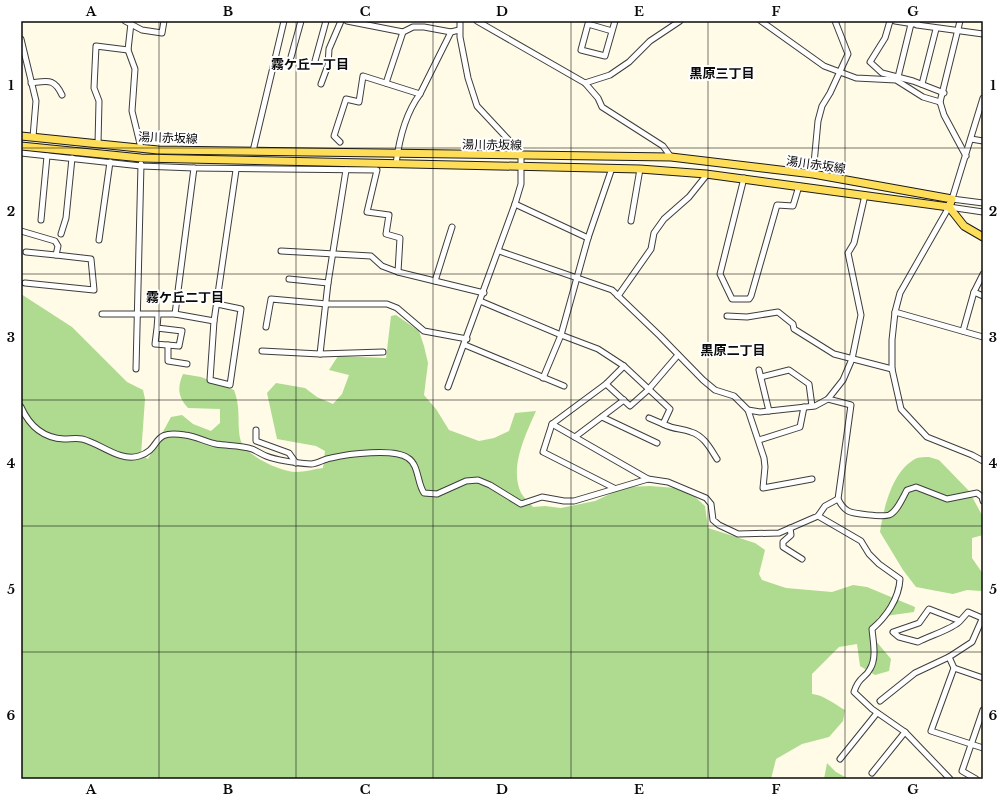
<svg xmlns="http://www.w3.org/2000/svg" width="1004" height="800" font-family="'Libre Baskerville','Noto Sans JP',serif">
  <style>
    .forest { fill: #aedb8f }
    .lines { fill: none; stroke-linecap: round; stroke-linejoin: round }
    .minor-casing { stroke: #3d3d3d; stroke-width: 7 }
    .major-casing { stroke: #1b1b1b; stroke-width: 9 }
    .minor { stroke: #fff; stroke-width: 5 }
    .major { stroke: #fedd58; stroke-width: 7 }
    .grid { fill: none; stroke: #0a0a0a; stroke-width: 1; stroke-opacity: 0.55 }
    .labels { text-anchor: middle; stroke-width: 4; stroke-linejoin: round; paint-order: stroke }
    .street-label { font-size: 12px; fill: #0a0a0a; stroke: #fff }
    .neighbourhood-label { font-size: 13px; font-weight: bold; fill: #0a0a0a; stroke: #fff }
    .neatline { fill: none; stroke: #0a0a0a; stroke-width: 1.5 }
    .grid-label { font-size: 13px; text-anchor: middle; font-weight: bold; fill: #0a0a0a }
  </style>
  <rect width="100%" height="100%" fill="#fffbe7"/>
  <g class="forest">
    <path d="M21,294l51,33 55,55 16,8 2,9 -4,56 7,4 23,-42 11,-2 11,9 18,7 9,-8v-14l-32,-1c-10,-11 -11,-20 -5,-34l18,3 33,13c7,19 3,30 6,48 3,17 41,34 56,34 9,0 18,-3 27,-4l2,-17 -9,-5 -39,-7 -10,-46 9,-10 29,5 12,9 16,7 9,-10 7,-19 -20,-5 9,-14 48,2 5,-42 5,-1 23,16 5,15 4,17 -4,32 12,14 13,21 30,11 15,-3 15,-7 6,-18 21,-2c-10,23 -27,56 -15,82 3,5 9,10 12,14l12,-1 16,2 34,-7 30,-14 25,-1 26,2 19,9 10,9 3,22 47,15 10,7 -6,24 3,6 24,8 46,4 21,-7 14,2 48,20 -1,5 -36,5 -8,17 21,25 -2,12 -14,4 -15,-9 -3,-22 -18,3 -27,27v20c12,1 22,10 33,16l-2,11 -14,16 -27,7 -26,15 -5,20h-750z"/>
    <path d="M929,457l10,3 30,31 14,26v18l-11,3v20l11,16v15l-2,2 -14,-1 -14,4 -37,-7 -13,-17 -23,-38c4,-25 12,-62 37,-74 3,-1 8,-1 12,-1z"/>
    <polygon points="827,763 836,772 849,779 824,779"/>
  </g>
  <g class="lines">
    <g class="minor-casing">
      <g id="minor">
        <polyline points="125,21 142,30 162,33 164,21"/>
        <polyline points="347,21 403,32 413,27 424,27 451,32"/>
        <polyline points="477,21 585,83 598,98 602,107 663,146 671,157"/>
        <polyline points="761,21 824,66 856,78 896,80 923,97 940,102"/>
        <polyline points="890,21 885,38 870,62 882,73 913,81 944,93"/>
        <polyline points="895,21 914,24"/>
        <polyline points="918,21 917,25 983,34"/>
        <polyline points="960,21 940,102 944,115 966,156"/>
        <polyline points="131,23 128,50 135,69 132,111 141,148"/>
        <polyline points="612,31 588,24 581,50 605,56 615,21"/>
        <polyline points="21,39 36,101 33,137"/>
        <polyline points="291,57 301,21"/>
        <polyline points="315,61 326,21"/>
        <polyline points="898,77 911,24"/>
        <path d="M31,83c17,-2 23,-5 31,12"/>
        <polyline points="386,83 403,32"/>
        <polyline points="585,83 610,75 629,62 650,41 680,21"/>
        <polyline points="321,84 328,65 329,49 341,21"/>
        <polyline points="922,84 936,29"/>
        <polyline points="983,98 952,199 983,203"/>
        <polyline points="971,139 983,141"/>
        <polyline points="340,142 334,136 346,99 359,102 363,76 420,94"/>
        <polyline points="98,144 99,101 94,88 96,46 128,50"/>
        <polyline points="253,151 284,21"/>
        <polyline points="21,153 141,166 194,168 377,170 367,212 389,215 386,234 400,238 398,272"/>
        <path d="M396,164c3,-24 9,-50 24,-70l31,-62 8,-2"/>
        <polyline points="813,174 818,121 822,106 830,93 848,54 835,21"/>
        <polyline points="744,178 720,274 732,299 749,299 751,296 777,205 793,206 799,186"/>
        <polyline points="515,204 588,238"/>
        <polyline points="983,212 949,207 900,293 895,312 892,340 892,369 901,409 927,437 972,455 983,461"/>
        <polyline points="41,220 47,156"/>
        <polyline points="631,221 640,169"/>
        <polyline points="21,231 55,241 58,246 56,255 91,259 94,290 25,283"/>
        <polyline points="61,234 66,218 72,158"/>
        <polyline points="99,240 110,162"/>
        <polyline points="281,251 371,256 382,266 398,272 484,293"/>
        <polyline points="499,251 612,290 660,336 703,380 715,390 734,396 748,410 760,412 815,406 828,399 843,380 852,359 861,315 848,253 854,243 865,195"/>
        <polyline points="26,252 56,255"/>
        <polyline points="983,274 974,292 983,296"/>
        <polyline points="289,279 328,283"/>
        <polyline points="435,281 452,227"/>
        <polyline points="618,296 651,249 654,233 664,219 689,197 705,177 706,174"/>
        <path d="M480,301l81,34 37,14 26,17 46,43 -7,15c12,6 18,4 28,8 13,4 19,16 26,27"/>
        <polyline points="895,312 983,337"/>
        <polyline points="102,314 175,314 214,321 236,170"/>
        <polyline points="175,314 194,168"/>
        <polyline points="727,316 747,317 778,312 793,324 794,329 834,354 892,369"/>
        <polyline points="214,321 210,380 230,385 241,309 217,304"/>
        <polyline points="266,327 271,299 327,304 387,304 397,308 424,331 467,339"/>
        <polyline points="157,328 155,344 179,346 182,331 157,328 158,315"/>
        <polyline points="963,331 974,292"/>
        <polyline points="168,345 168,361 187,364"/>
        <polyline points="465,345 564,386"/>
        <polyline points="262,351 320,354 383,352"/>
        <polyline points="320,354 328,283 346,170"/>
        <polyline points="136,369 141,164"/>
        <polyline points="759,370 769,411"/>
        <polyline points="761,377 789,370 809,384 812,406"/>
        <polyline points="543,378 561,335 588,238 612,168"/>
        <polyline points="606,384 630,406 648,390 678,355"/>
        <polyline points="448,387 515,204 521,184 521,156 519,151 477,106 468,78 460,37 460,21"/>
        <path d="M828,399l23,6 -13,94c2,4 5,9 10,12 5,3 35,6 41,4 8,-3 14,-18 18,-25l9,-3 31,12 30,-6 5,4 1,4"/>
        <path d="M21,407c8,18 22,31 43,32 6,0 13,-1 18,0 18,4 37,23 57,17 24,-7 10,-27 46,-21 10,1 21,7 31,9 12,2 25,1 36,5 5,2 9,5 14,7 13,5 31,7 45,8 6,0 13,-5 20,-6 17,-4 63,-10 77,0 11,7 9,25 16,35l13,1 29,-13 12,-1 12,5 31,19 21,-7 22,4h10l74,-22 20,3 38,16 5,6 2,16 6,5 19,9 41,-1 39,-17 7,-10 13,-7"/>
        <polyline points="748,410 764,458 765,467 763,488 812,479"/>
        <polyline points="602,417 657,443"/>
        <polyline points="649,418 663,424"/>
        <polyline points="552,424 648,479"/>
        <polyline points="256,430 256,441 289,453 296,463"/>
        <polyline points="575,437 624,400"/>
        <polyline points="759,440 800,427 804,407"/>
        <polyline points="614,488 543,452 552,424 606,384 624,366"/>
        <path d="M818,516l43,25 8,13 10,10 21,15c-1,20 -14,38 -28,50 1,12 5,29 -2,40 -5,10 -11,7 -16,23l18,17 33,23 45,47"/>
        <polyline points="790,528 791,535 783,542 783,547 802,559"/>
        <path d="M960,621c-7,8 -31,15 -42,21l-19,-5 -6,-5 26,-9 10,-14 31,12 8,-9 14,6"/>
        <polyline points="949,657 954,668 931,731 983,748"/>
        <polyline points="954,668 983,678"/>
        <polyline points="880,701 915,673 949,657 972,642 983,617"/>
        <polyline points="840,759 877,713"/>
        <polyline points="872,773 905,732"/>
        <polyline points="976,779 962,771 983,710"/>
      </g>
    </g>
    <g class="major-casing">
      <g id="major">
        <polyline points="21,136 158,150 671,157 813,174 952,199 949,207"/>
        <polyline points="21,146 141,158 640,169 706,174 949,207 964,226 983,237"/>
      </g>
    </g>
    <use href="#minor" class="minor"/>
    <use href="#major" class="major"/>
  </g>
  <path class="grid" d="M159,21v758M296,21v758M433,21v758M571,21v758M708,21v758M845,21v758M21,148h962M21,274h962M21,400h962M21,526h962M21,652h962"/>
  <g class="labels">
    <g class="street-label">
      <text transform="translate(168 138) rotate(2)" y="4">湯川赤坂線</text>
      <text transform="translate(492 145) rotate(1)" y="4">湯川赤坂線</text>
      <text transform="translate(816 165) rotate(8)" y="4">湯川赤坂線</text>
    </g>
    <g class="neighbourhood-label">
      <text x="310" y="69">霧ケ丘一丁目</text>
      <text x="722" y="78">黒原三丁目</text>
      <text x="185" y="302">霧ケ丘二丁目</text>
      <text x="733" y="355">黒原二丁目</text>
    </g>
  </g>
  <rect width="1004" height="800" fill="none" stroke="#ffffff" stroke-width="44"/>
  <rect x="22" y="22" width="960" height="756" class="neatline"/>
  <g class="grid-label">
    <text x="91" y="16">A</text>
    <text x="228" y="16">B</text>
    <text x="365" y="16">C</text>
    <text x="502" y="16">D</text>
    <text x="639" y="16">E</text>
    <text x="776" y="16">F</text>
    <text x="913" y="16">G</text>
    <text x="11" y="90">1</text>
    <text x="993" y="90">1</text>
    <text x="11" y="216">2</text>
    <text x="993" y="216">2</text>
    <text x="11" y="342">3</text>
    <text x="993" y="342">3</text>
    <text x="11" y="468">4</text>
    <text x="993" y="468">4</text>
    <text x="11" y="594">5</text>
    <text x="993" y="594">5</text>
    <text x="11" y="720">6</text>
    <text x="993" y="720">6</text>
    <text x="91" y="794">A</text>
    <text x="228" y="794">B</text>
    <text x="365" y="794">C</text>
    <text x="502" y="794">D</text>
    <text x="639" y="794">E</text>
    <text x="776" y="794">F</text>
    <text x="913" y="794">G</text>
  </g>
</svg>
